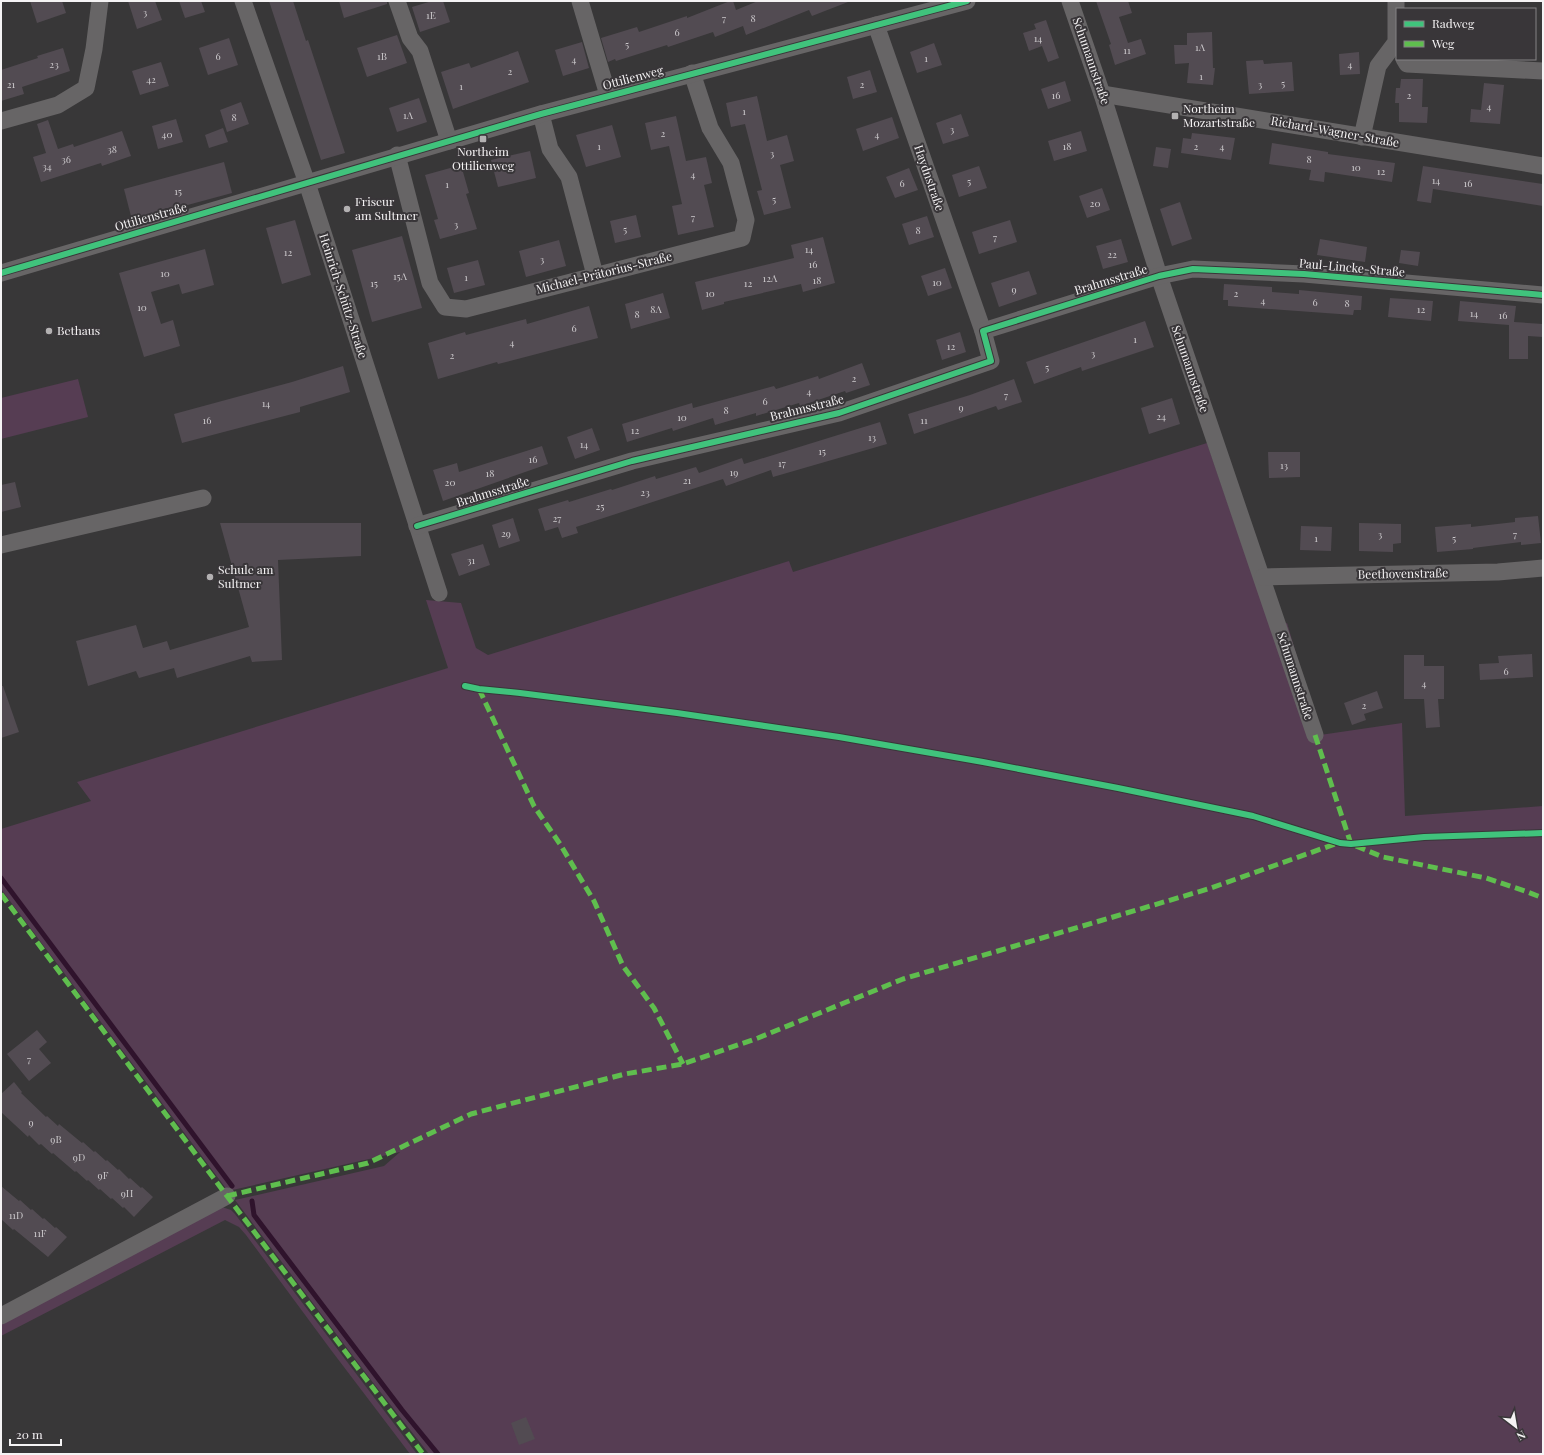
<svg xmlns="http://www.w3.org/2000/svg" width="1544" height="1455" font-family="'Playfair Display',serif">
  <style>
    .green { fill: #563d53 }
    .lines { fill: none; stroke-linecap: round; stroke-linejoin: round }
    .stream { stroke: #2f132c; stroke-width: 5 }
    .building { fill: #524b52 }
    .minor { stroke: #676566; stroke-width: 17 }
    .quiet { stroke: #5fbe4e; stroke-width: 5; stroke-dasharray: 10 5; stroke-linecap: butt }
    .cycleway-casing { stroke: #393639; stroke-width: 8 }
    .cycleway { stroke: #40c37c; stroke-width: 6 }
    .poi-dot { fill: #b3b1b2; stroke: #393639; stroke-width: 1.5 }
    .labels { text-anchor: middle; stroke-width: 4; stroke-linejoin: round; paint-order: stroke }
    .number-label { font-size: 10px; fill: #ccc9cc }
    .street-label { font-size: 12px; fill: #f5f3f4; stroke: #393639 }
    .poi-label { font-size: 12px; fill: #f5f3f4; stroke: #393639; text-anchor: start }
  </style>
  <rect width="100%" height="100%" fill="#383738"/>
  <g class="green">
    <polygon points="78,379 88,417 1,439 1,398"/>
    <polygon points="1207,443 1271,629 1287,623 1320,735 1402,723 1405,816 1543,806 1543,1454 429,1454 371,1380 235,1200 384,1166 400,1152 228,1191 1,889 1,829 91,801 77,782 448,668 426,600 461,603 476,648 488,655 789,561 793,572"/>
    <polygon points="222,1207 231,1210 235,1214 417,1454 410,1454 331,1350 246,1235 239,1227 225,1220 1,1336 1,1324"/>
  </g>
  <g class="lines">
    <g class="stream">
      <polyline points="1,878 232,1186"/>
      <polyline points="252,1201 254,1215 402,1410 438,1454"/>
    </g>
  </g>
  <g class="building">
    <polygon points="30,1 62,1 66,13 37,23"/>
    <polygon points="128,1 155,1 162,20 137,29"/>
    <polygon points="179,1 201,1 205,12 185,18"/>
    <polygon points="269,1 293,1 306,41 308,40 345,153 321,160"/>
    <polygon points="339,1 387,1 387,4 344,18"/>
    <polygon points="432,1 443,1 450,22 420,32 412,7"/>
    <polygon points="730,1 733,1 736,10 758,1 848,2 812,16 809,10 746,35 743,26 715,37 713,32 668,47 667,45 616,61 615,59 608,62 601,38 637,27 639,32 687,16 687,18"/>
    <polygon points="1096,1 1128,1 1132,13 1119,17 1128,43 1141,39 1146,54 1115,65 1109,45 1111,44"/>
    <polygon points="1046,20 1059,58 1048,62 1042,46 1029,51 1023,33 1036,29 1034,24"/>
    <polygon points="1212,32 1213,68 1215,68 1213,85 1187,83 1189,63 1175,64 1174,45 1187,45 1187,33"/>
    <polygon points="397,35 407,63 367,77 357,48"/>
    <polygon points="229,38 238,65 208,75 199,48"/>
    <polygon points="582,42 589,68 563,76 555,50"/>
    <polygon points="934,43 942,65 917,73 910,52"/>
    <polygon points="63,48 70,71 22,87 24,94 1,101 1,70 38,58 37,56"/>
    <polygon points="518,51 529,82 453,109 441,72 469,63 471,68"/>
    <polygon points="1359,52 1360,74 1340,75 1339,54"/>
    <polygon points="1263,60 1264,64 1292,62 1294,91 1249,94 1246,61"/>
    <polygon points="161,62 169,86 140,95 132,71"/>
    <polygon points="870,70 877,92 853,99 847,77"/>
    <polygon points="1401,79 1423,79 1422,107 1428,107 1427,123 1399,122 1399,103 1395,103 1396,88 1400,88"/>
    <polygon points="1065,81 1071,101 1048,109 1041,89"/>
    <polygon points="1484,83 1504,85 1500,124 1470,122 1471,109 1481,110"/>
    <polygon points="757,96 767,141 787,135 794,161 780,165 791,208 764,215 757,191 762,190 745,124 731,127 726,103"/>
    <polygon points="419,98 427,122 397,132 389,108"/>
    <polygon points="241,102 249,124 227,132 220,110"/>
    <polygon points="961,114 969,136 943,144 936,123"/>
    <polygon points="676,116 686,161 706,157 712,183 704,185 714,227 678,235 672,206 682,204 669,146 651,150 645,123"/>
    <polygon points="892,117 899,138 863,151 856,129"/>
    <polygon points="176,119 183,142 158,149 152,126"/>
    <polygon points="48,120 58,149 73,144 74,147 122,131 131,156 102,166 101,163 41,182 33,157 46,153 37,124"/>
    <polygon points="612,125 621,157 586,167 576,135"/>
    <polygon points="223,128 228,142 209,148 205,135"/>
    <polygon points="1081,131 1087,151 1054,161 1048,141"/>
    <polygon points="1192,133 1235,138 1231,160 1181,153 1183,138 1191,139"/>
    <polygon points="1272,143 1328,152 1328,154 1395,163 1392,182 1325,172 1324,182 1309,180 1311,170 1269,164"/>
    <polygon points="1156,147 1171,149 1168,168 1153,166"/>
    <polygon points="530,151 536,178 498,187 491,160"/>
    <polygon points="224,162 232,193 132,220 124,189"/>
    <polygon points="461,165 469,193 466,194 477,229 440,239 434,220 438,219 425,175"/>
    <polygon points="979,166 987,188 959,197 952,175"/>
    <polygon points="1423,166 1543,184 1543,206 1433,189 1431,203 1417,201"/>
    <polygon points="909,168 918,190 895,198 886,177"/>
    <polygon points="1102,188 1110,210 1087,218 1079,196"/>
    <polygon points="1180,202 1192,239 1172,246 1160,209"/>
    <polygon points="636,215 641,237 615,243 610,221"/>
    <polygon points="927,216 934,237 909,245 902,224"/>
    <polygon points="295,220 311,275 282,284 266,228"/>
    <polygon points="1010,220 1017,242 979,254 972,232"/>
    <polygon points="402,236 422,308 372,322 352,250"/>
    <polygon points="823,237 835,283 803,292 801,284 724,302 724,304 702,310 695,282 794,258 791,245"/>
    <polygon points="1121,239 1128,262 1103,269 1096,246"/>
    <polygon points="1320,239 1367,247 1365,262 1317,255"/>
    <polygon points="559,240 566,266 526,277 519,251"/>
    <polygon points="205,249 214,285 182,294 179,284 151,292 161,324 173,320 180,346 144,357 119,273"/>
    <polygon points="1401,250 1420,252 1418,266 1399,263"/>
    <polygon points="478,260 485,285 454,293 447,268"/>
    <polygon points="945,268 952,288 928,296 921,276"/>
    <polygon points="1029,271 1037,294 999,307 991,283"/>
    <polygon points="1224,284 1272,287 1272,292 1299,294 1299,290 1362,296 1361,310 1354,310 1353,315 1228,306 1228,300 1223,300"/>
    <polygon points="663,293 670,318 631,329 625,304"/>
    <polygon points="1390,298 1433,301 1431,321 1388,317"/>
    <polygon points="1460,301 1516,306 1514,322 1543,324 1543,337 1528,336 1528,359 1509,359 1509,325 1458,321"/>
    <polygon points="589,306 598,338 498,364 497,362 438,379 428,343 465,332 466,335 526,319 527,324"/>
    <polygon points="1145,321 1154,347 1082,371 1081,367 1034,384 1026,362"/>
    <polygon points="960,332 966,352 942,360 936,340"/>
    <polygon points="862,363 870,385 846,393 845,391 800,406 799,403 756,416 756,413 715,425 713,418 673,431 672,428 627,442 622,424 692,403 693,408 774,386 776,389 818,376 819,379"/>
    <polygon points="343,366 350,392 300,407 300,412 182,443 174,414 292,382"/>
    <polygon points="1014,379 1022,402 998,410 996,406 914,434 908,414 970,395"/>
    <polygon points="1172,398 1180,424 1149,434 1141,408"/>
    <polygon points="880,422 887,444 773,477 771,470 726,486 723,479 576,527 578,533 562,538 558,527 545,531 538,509 568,500 569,502 611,489 612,490 655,476 656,479 696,467 699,473 742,458 744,464"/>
    <polygon points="592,428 600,450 575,459 567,437"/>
    <polygon points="542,446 548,464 443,501 433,470 457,463 459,472"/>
    <polygon points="1268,452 1300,452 1300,477 1269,478"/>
    <polygon points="15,482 21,507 1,512 1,485"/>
    <polygon points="1538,516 1541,543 1521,545 1521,542 1473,548 1473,549 1437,552 1435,527 1471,524 1471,527 1515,522 1515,518"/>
    <polygon points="513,518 520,541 499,548 492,525"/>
    <polygon points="220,523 361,523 361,556 278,560 282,660 252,662 250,656 177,678 174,668 139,678 136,671 88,686 76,641 136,625 143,648 167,641 170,650 249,627"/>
    <polygon points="1359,523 1401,524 1401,543 1393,544 1393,552 1359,551"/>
    <polygon points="1301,526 1332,527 1331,551 1300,550"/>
    <polygon points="483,544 490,565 459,576 451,554"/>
    <polygon points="1532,654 1533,677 1480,680 1479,664 1499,663 1498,656"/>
    <polygon points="1404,655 1424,655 1424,666 1444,666 1444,699 1438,699 1440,727 1426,728 1424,699 1404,699"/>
    <polygon points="1,686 3,686 19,732 1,738"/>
    <polygon points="1377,691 1383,708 1364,714 1366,720 1352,725 1344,703"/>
    <polygon points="37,1030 47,1042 39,1049 51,1063 29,1081 7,1054"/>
    <polygon points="14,1082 22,1092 21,1093 46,1117 47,1116 58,1126 59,1124 82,1143 83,1142 94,1152 95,1151 106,1161 107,1160 118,1170 119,1169 129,1179 130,1178 141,1188 142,1187 153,1197 134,1217 124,1207 123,1208 112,1198 111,1199 100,1189 99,1190 88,1180 87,1181 76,1171 75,1172 53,1153 52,1154 41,1144 39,1145 29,1135 28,1137 1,1112 1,1094"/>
    <polygon points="1,1186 19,1201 20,1200 31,1210 32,1209 43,1219 44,1218 55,1228 56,1227 67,1237 48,1257 14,1229 13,1230 1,1219"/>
    <polygon points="526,1417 535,1439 519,1445 511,1423"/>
  </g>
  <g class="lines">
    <g class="minor">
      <polyline points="243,1 307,183 439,593"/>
      <polyline points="397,1 410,38 420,51 449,141"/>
      <polyline points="580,1 608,95"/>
      <polyline points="1070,1 1102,94 1159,276 1315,735"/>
      <polyline points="876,25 983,331"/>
      <polyline points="1404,59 1407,64 1543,71"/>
      <polyline points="1102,94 1543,166"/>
      <polyline points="541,114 550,149 569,177 595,275"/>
      <polyline points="1,121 58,105 86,88 94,49 100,1"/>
      <polyline points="1362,137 1378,66 1396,42 1396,1"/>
      <polyline points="397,155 430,283 445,307 466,309 742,238 746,220 731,163 710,128 692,73"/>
      <polyline points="1,273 541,114 967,1"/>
      <polyline points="417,526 632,461 839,413 991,361 983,331 1159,276 1193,269 1304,274 1543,295"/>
      <polyline points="1,545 203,498"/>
      <polyline points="1263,577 1498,572 1543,568"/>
      <polyline points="1,1316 227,1196"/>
    </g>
    <g class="quiet">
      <polyline points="479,689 534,806 560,844 594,901 623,966 654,1008 683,1064"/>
      <polyline points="1315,735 1351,844 1383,857 1486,878 1525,891 1543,898"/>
      <polyline points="1,894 227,1196 423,1454"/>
      <polyline points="227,1196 368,1163 471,1114 625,1074 683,1064 758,1038 903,979 1208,889 1338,843"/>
    </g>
    <g class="cycleway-casing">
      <g id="cycleway">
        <polyline points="1,273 541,114 967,1"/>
        <polyline points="417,526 632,461 839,413 991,361 983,331 1159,276 1193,269 1304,274 1543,295"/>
        <polyline points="465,686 479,689 520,693 677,713 839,737 983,762 1118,788 1253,816 1340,843 1351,844 1424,837 1543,833"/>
      </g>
    </g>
    <use href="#cycleway" class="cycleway"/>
  </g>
  <g class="poi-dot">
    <rect x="1171" y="112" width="8" height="8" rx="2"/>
    <rect x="479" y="135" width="8" height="8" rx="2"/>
    <circle cx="347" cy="209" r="4"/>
    <circle cx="49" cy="331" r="4"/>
    <circle cx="210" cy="577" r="4"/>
  </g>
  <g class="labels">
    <g class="number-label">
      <text x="145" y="16">3</text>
      <text x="431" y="19">1E</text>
      <text x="724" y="22">7</text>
      <text x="753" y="22">8</text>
      <text x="677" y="36">6</text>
      <text x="1038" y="42">14</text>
      <text x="627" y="48">5</text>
      <text x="1200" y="51">1A</text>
      <text x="1127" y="54">11</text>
      <text x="218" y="60">6</text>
      <text x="382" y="60">1B</text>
      <text x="926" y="62">1</text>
      <text x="574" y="63">4</text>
      <text x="54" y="68">23</text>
      <text x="1350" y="68">4</text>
      <text x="510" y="75">2</text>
      <text x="1201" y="80">1</text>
      <text x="151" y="83">42</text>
      <text x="1283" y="87">5</text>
      <text x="11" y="88">21</text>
      <text x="862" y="88">2</text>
      <text x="1260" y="88">3</text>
      <text x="461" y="90">1</text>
      <text x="1056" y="99">16</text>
      <text x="1409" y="99">2</text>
      <text x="1489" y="110">4</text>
      <text x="744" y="115">1</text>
      <text x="408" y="119">1A</text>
      <text x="234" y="121">8</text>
      <text x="952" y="133">3</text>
      <text x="663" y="137">2</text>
      <text x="167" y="138">40</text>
      <text x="877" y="138">4</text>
      <text x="599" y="150">1</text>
      <text x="1067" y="150">18</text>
      <text x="1196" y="150">2</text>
      <text x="1222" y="150">4</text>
      <text x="112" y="153">38</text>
      <text x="772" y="157">3</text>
      <text x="66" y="163">36</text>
      <text x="1309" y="163">8</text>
      <text x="47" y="170">34</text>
      <text x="1356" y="171">10</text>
      <text x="1381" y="175">12</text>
      <text x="693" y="178">4</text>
      <text x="1436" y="184">14</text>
      <text x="969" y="185">5</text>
      <text x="902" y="187">6</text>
      <text x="1468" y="187">16</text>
      <text x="447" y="188">1</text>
      <text x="178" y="195">15</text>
      <text x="774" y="203">5</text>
      <text x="1095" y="207">20</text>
      <text x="693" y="221">7</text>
      <text x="456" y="228">3</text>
      <text x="625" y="233">5</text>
      <text x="918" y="234">8</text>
      <text x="995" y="241">7</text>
      <text x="809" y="253">14</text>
      <text x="288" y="256">12</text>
      <text x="1112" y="258">22</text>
      <text x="542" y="263">3</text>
      <text x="813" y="268">16</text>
      <text x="165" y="277">10</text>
      <text x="400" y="280">15A</text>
      <text x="466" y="281">1</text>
      <text x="770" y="282">12A</text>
      <text x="817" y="284">18</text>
      <text x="937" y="286">10</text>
      <text x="374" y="287">15</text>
      <text x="748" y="287">12</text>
      <text x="1014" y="293">9</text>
      <text x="710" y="297">10</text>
      <text x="1236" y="297">2</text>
      <text x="1263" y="304">4</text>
      <text x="1315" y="306">6</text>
      <text x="1347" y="307">8</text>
      <text x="142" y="311">10</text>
      <text x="656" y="313">8A</text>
      <text x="1421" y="313">12</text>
      <text x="1474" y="317">14</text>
      <text x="637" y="318">8</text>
      <text x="1503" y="319">16</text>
      <text x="574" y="332">6</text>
      <text x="1135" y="343">1</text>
      <text x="512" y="346">4</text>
      <text x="951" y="350">12</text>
      <text x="1093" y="357">3</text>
      <text x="452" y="359">2</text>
      <text x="1047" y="371">5</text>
      <text x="854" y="382">2</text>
      <text x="809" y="395">4</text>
      <text x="1006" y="399">7</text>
      <text x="765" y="405">6</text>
      <text x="266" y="407">14</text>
      <text x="961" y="411">9</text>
      <text x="726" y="414">8</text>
      <text x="1161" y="420">24</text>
      <text x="682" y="421">10</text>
      <text x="207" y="424">16</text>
      <text x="924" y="424">11</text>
      <text x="635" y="434">12</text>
      <text x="872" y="441">13</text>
      <text x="584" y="448">14</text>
      <text x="822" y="455">15</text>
      <text x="533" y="463">16</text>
      <text x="782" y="467">17</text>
      <text x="1284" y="469">13</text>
      <text x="734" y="476">19</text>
      <text x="490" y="477">18</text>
      <text x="687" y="484">21</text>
      <text x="450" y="486">20</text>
      <text x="645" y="496">23</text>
      <text x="600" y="510">25</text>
      <text x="557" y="522">27</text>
      <text x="506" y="537">29</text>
      <text x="1380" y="538">3</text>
      <text x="1515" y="538">7</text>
      <text x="1316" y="542">1</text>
      <text x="1454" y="542">5</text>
      <text x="471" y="564">31</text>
      <text x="1506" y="675">6</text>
      <text x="1424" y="687">4</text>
      <text x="1364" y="709">2</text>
      <text x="29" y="1063">7</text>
      <text x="31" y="1126">9</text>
      <text x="56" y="1143">9B</text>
      <text x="79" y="1161">9D</text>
      <text x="103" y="1179">9F</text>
      <text x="127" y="1197">9H</text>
      <text x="16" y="1219">11D</text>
      <text x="40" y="1237">11F</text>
    </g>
    <g class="street-label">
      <text transform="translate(1091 61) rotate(71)" y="4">Schumannstraße</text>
      <text transform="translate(633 78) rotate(-15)" y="4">Ottilienweg</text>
      <text transform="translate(1335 132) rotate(10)" y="4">Richard-Wagner-Straße</text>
      <text transform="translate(929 178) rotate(71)" y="4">Haydnstraße</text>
      <text transform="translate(151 217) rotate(-16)" y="4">Ottilienstraße</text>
      <text transform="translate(1352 268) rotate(5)" y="4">Paul-Lincke-Straße</text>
      <text transform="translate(604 273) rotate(-14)" y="4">Michael-Prätorius-Straße</text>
      <text transform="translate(1111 280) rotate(-17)" y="4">Brahmsstraße</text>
      <text transform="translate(343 296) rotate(72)" y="4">Heinrich-Schütz-Straße</text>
      <text transform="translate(1190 369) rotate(71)" y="4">Schumannstraße</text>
      <text transform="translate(807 408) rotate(-14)" y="4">Brahmsstraße</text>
      <text transform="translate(493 492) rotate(-17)" y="4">Brahmsstraße</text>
      <text transform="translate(1403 574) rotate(-1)" y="4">Beethovenstraße</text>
      <text transform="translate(1295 676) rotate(72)" y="4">Schumannstraße</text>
    </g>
    <g class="poi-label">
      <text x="1183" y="113">Northeim<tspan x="1183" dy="14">Mozartstraße</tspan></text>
      <text x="483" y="156" text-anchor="middle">Northeim<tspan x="483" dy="14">Ottilienweg</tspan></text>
      <text x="355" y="206">Friseur<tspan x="355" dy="14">am Sultmer</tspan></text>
      <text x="57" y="335">Bethaus</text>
      <text x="218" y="574">Schule am<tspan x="218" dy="14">Sultmer</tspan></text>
    </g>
  </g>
  <rect width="1544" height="1455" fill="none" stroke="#f5f3f4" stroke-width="4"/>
  <rect x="1396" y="8" width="140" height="52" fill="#393639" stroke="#848284"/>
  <rect x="1404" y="21" width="20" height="6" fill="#40c37c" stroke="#848284"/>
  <text x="1432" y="28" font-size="12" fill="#f5f3f4">Radweg</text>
  <rect x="1404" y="41" width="20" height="6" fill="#5fbe4e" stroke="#848284"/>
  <text x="1432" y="48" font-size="12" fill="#f5f3f4">Weg</text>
  <g transform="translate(1516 1427) rotate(149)" stroke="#393639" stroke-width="3" paint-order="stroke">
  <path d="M0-3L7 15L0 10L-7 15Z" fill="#f5f3f4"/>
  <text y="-6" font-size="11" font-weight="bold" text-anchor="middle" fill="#f5f3f4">N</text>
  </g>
  <path d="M10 1439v6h51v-6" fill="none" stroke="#f5f3f4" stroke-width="2"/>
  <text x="16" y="1439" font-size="12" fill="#f5f3f4" stroke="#393639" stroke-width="3" paint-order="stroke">20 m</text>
</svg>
